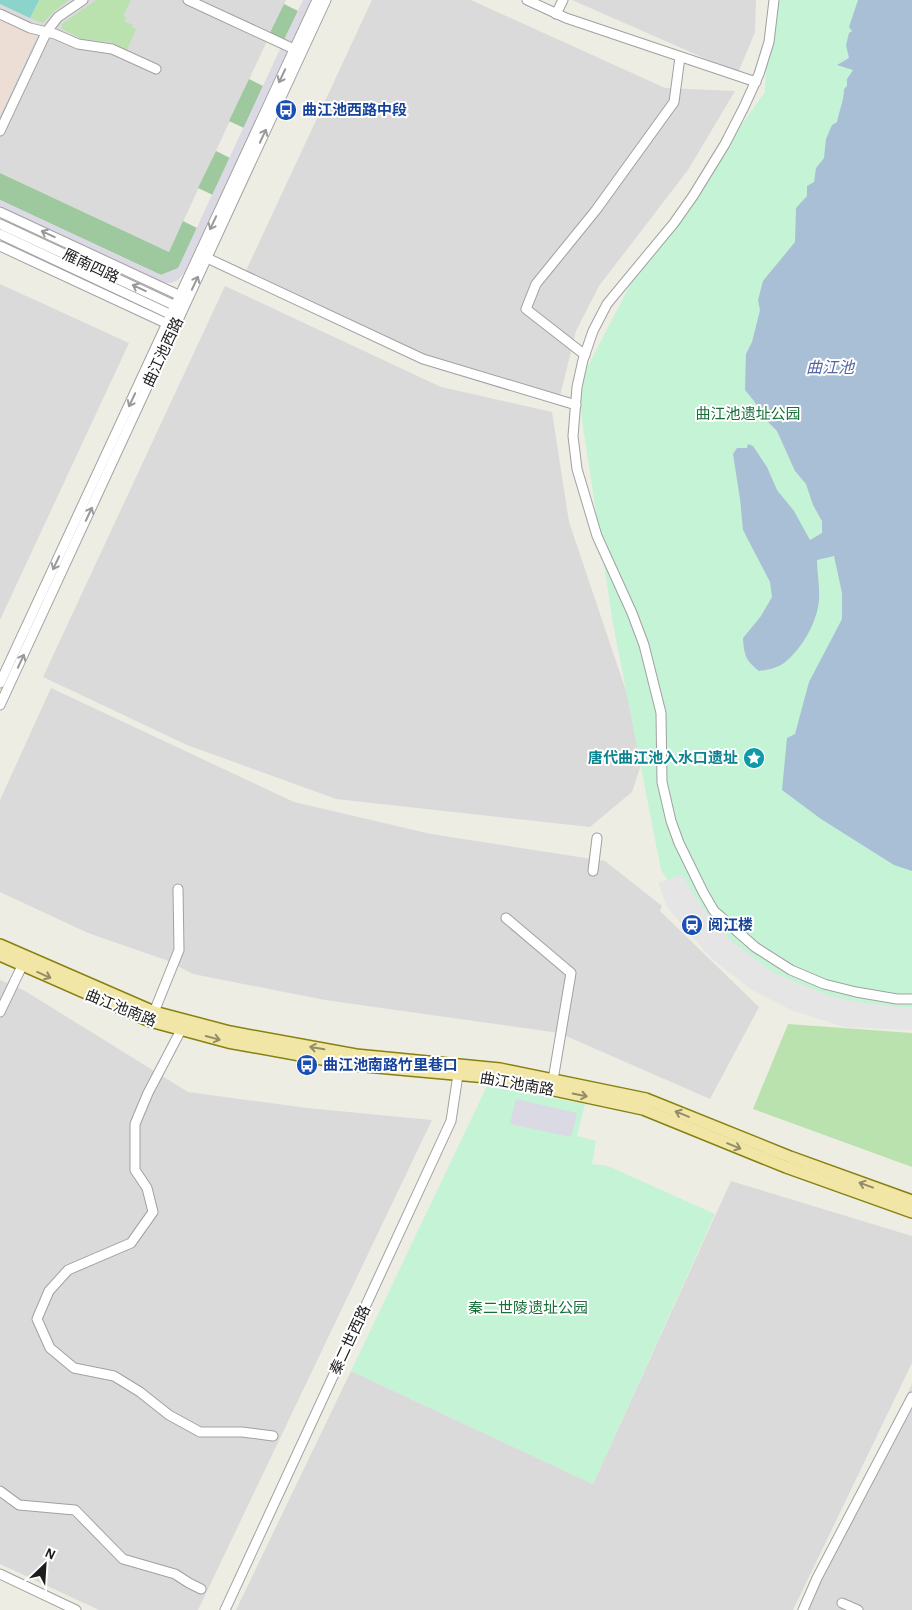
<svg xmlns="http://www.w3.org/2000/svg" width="912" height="1610" font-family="'Alegreya Sans','Noto Sans SC',sans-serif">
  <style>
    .residential { fill: #dbdada }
    .commercial { fill: #ecddd5 }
    .grass { fill: #bae2af }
    .forest { fill: #9ec89d }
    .park { fill: #c5f3d6 }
    .pitch { fill: #8ad4cc }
    .parking { fill: #e5e5e5 }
    .plaza { fill: #dbd9e3 }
    .water { fill: #a9bfd6 }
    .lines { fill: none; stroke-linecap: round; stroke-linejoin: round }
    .minor-casing { stroke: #a1a1a1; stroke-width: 11 }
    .major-casing { stroke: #868110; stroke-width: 14 }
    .minor { stroke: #fff; stroke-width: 9 }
    .major { stroke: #f1e6a5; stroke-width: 11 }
    .oneway { stroke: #999 }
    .oneway2 { stroke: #928c68 }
    .labels { text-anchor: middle; stroke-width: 4; stroke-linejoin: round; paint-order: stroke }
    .transit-label { font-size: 15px; font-weight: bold; fill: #164399; stroke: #fff; text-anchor: start }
    .street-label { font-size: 15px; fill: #1d1d1d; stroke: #fff }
    .park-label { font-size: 15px; fill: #176f38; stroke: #fff }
    .culture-label { font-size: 15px; font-weight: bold; fill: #0d838f; stroke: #fff; text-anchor: end }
    .water-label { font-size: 16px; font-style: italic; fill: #5465a2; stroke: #fff }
  </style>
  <rect width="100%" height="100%" fill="#edede4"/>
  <g class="residential">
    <polygon points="0,0 286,0 169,252 0,173 0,115 40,29 0,10"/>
    <polygon points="372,0 471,0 665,88 735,91 688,170 599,286 576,331 559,400 423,359 244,275"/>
    <polygon points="572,0 756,0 755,32 738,73"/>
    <polygon points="0,284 129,343 0,620"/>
    <polygon points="225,286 441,387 552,412 569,522 646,750 632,792 590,827 336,799 187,745 43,677"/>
    <polygon points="51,688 294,802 431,834 605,861 662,906 660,911 759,1007 710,1099 559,1033 325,1000 193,974 166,960 88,933 0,892 0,800"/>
    <polygon points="0,980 25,991 188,1092 307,1108 432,1120 198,1610 99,1610 0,1564"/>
    <polygon points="731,1181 912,1236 912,1363 793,1610 236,1610 351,1371 593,1484"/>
    <polygon points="912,1384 912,1610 804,1610"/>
  </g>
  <polygon class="commercial" points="0,10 40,28 0,115"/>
  <g class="grass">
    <polygon points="39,0 69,0 53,12 43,23 30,18"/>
    <polygon points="96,0 131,0 123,16 126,17 124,21 133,25 132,27 136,29 127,50 110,42 82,39 62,29 62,24"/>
    <polygon points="788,1024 912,1033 912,1167 753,1109"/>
  </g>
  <g class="forest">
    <polygon points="284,4 298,11 283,42 269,35"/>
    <polygon points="249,79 263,86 244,128 229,121"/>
    <polygon points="216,151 230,158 213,195 198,188"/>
    <polygon points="0,173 169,252 183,221 197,228 179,268 161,275 0,200"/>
  </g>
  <g class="park">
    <polygon points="769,0 912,0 912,1020 728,972 661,870 613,624 577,387 642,262 765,92"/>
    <polygon points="487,1086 585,1104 577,1136 596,1141 592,1164 608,1166 715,1214 593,1484 351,1371"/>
  </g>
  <polygon class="pitch" points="0,0 39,0 30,18 0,4"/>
  <polygon class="parking" points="682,875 702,907 728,938 774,973 830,996 863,1003 903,1007 912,1007 912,1030 844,1027 791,1010 752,990 710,957 667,907 658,883"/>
  <g class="plaza">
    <polygon points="303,0 311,0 184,273 178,280 171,283 161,283 0,208 0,200 161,275 178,268"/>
    <polygon points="516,1099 577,1113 571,1137 510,1124"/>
  </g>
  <path class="water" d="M858,0h54v871l-18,-6 -73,-46 -39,-29 5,-52 8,-4 14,-52 33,-63v-26l-8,-37 -17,4c0,13 3,27 2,39 -1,22 -17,50 -35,64 -7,5 -16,7 -25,8 -14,-11 -15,-17 -16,-33l18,-22 11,-19 -2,-15 -27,-52 -3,-31 -7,-45 4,-6h10l1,-4 5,2 14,21 10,23 17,21 16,29 12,-7v-12l-9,-16 -7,-21 -11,-13 -18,-40 -13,-13 -10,-17 -9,-11 1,-36 6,-12 8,-32 -2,-10 5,-19 32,-39 1,-34 11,-12v-10l7,-4 2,-14 8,-10 2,-19 6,-14 5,-3c2,-11 7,-22 7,-33l3,-3v-7l6,-9 -16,-5 12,-7 -3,-13 3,-12 3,-2 -3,-4z"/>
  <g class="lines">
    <g class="minor-casing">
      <g id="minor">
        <polyline points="188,0 294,49"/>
        <polyline points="527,0 566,18 756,82"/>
        <polyline points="774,0 769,42 759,74 744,107 725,144 693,196 674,223 607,304 593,331 583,360 577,387 573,436 577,469 597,536 632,613 644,645 661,713 662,782 671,821 679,843 703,892 714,911 755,947 791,970 824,984 856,992 897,999 912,999"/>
        <polyline points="0,14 30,28 55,34 78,44 112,49 156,69"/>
        <polyline points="556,14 563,0"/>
        <polyline points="0,131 47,31 58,17 83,0"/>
        <polyline points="0,212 185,298"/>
        <polyline points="0,224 180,308"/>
        <polyline points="0,234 176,317"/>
        <polyline points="0,246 172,326"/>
        <polyline points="207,258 423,359 576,405"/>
        <polyline points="585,355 526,309 536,284 596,210 674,102 680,57"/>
        <polyline points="0,683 317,0"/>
        <polyline points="0,705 326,0"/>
        <polyline points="593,871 597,838"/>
        <polyline points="506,918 571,973 553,1080"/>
        <polyline points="0,1012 22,966"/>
        <polyline points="154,1012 179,950 178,889"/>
        <polyline points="181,1030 148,1093 135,1124 135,1170 147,1188 153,1212 131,1243 68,1270 49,1291 37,1319 50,1348 74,1368 114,1376 140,1392 169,1415 200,1432 242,1432 273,1436"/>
        <polyline points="0,1491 19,1505 75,1510 123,1559 175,1574 189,1583 201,1589"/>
        <polyline points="0,1574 76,1610"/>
        <polyline points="842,1603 858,1610"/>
        <polyline points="225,1610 451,1121 459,1068"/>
        <polyline points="803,1610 817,1578 912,1397"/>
      </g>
    </g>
    <g class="major-casing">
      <g id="major">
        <polyline points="0,945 154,1012 230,1032 356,1055 500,1069 646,1099 790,1157 912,1201"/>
        <polyline points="0,955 150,1021 228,1042 355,1065 498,1078 643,1109 786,1167 912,1212"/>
      </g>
    </g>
    <use href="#minor" class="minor"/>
    <use href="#major" class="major"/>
  </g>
  <defs><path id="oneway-shaft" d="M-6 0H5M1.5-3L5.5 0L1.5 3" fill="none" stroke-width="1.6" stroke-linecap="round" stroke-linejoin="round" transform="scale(1.25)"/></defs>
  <g class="oneway">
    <use href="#oneway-shaft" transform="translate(282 76) rotate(115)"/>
    <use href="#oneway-shaft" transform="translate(263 136) rotate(-65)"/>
    <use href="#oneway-shaft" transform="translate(213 223) rotate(115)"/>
    <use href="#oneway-shaft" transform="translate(48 234) rotate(-155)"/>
    <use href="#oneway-shaft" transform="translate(195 283) rotate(-65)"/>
    <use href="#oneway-shaft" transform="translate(139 288) rotate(-155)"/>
    <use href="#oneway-shaft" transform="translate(132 400) rotate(115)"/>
    <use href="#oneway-shaft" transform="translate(89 514) rotate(-65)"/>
    <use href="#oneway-shaft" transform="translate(56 563) rotate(115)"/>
    <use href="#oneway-shaft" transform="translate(21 661) rotate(-65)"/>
  </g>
  <g class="oneway2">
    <use href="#oneway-shaft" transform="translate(44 975) rotate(24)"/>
    <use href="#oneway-shaft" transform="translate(213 1038) rotate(15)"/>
    <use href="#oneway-shaft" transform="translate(317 1048) rotate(-170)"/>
    <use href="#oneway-shaft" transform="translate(580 1095) rotate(12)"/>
    <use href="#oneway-shaft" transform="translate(682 1114) rotate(-158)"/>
    <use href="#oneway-shaft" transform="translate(734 1146) rotate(22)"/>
    <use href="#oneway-shaft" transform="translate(866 1185) rotate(-160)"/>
  </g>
  <defs>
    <g id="bus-disc" transform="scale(1.125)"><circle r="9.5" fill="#1a4fb4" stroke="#fff"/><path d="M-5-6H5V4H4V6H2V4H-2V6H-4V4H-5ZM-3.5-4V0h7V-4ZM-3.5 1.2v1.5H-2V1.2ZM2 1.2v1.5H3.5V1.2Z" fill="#fff"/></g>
    <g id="sight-disc" transform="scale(1.125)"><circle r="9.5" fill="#0f9aa8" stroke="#fff"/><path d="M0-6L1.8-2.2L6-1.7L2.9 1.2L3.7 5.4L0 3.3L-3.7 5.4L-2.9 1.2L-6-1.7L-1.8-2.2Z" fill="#fff"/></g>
    <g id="station-disc" transform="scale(1.125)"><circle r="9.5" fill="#1a4fb4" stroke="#fff"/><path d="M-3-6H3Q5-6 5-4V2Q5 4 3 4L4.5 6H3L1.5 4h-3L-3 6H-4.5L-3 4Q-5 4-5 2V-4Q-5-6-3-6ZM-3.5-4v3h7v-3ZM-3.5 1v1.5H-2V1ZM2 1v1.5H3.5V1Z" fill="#fff"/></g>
  </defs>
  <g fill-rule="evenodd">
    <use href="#bus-disc" x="286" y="110"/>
    <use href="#sight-disc" x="754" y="758"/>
    <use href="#station-disc" x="692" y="925"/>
    <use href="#bus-disc" x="307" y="1065"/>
  </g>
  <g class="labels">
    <g class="transit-label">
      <text x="302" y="115">曲江池西路中段</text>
      <text x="708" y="930">阅江楼</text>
      <text x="323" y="1070">曲江池南路竹里巷口</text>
    </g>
    <g class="street-label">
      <text transform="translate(91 266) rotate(25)" y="5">雁南四路</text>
      <text transform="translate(163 352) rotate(-65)" y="5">曲江池西路</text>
      <text transform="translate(121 1008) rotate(22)" y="5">曲江池南路</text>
      <text transform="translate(517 1084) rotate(10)" y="5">曲江池南路</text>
      <text transform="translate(350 1340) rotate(-65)" y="5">秦二世西路</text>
    </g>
    <g class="park-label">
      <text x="748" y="419">曲江池遗址公园</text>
      <text x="528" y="1313">秦二世陵遗址公园</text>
    </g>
    <g class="culture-label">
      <text x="738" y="763">唐代曲江池入水口遗址</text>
    </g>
    <g class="water-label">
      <text x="830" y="373">曲江池</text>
    </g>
  </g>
  <g transform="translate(45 1565) rotate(25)" stroke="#ffffff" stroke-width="4" paint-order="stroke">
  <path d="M0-4L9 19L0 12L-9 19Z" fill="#1d1d1d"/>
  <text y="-8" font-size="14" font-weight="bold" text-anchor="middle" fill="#1d1d1d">N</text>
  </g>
</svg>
